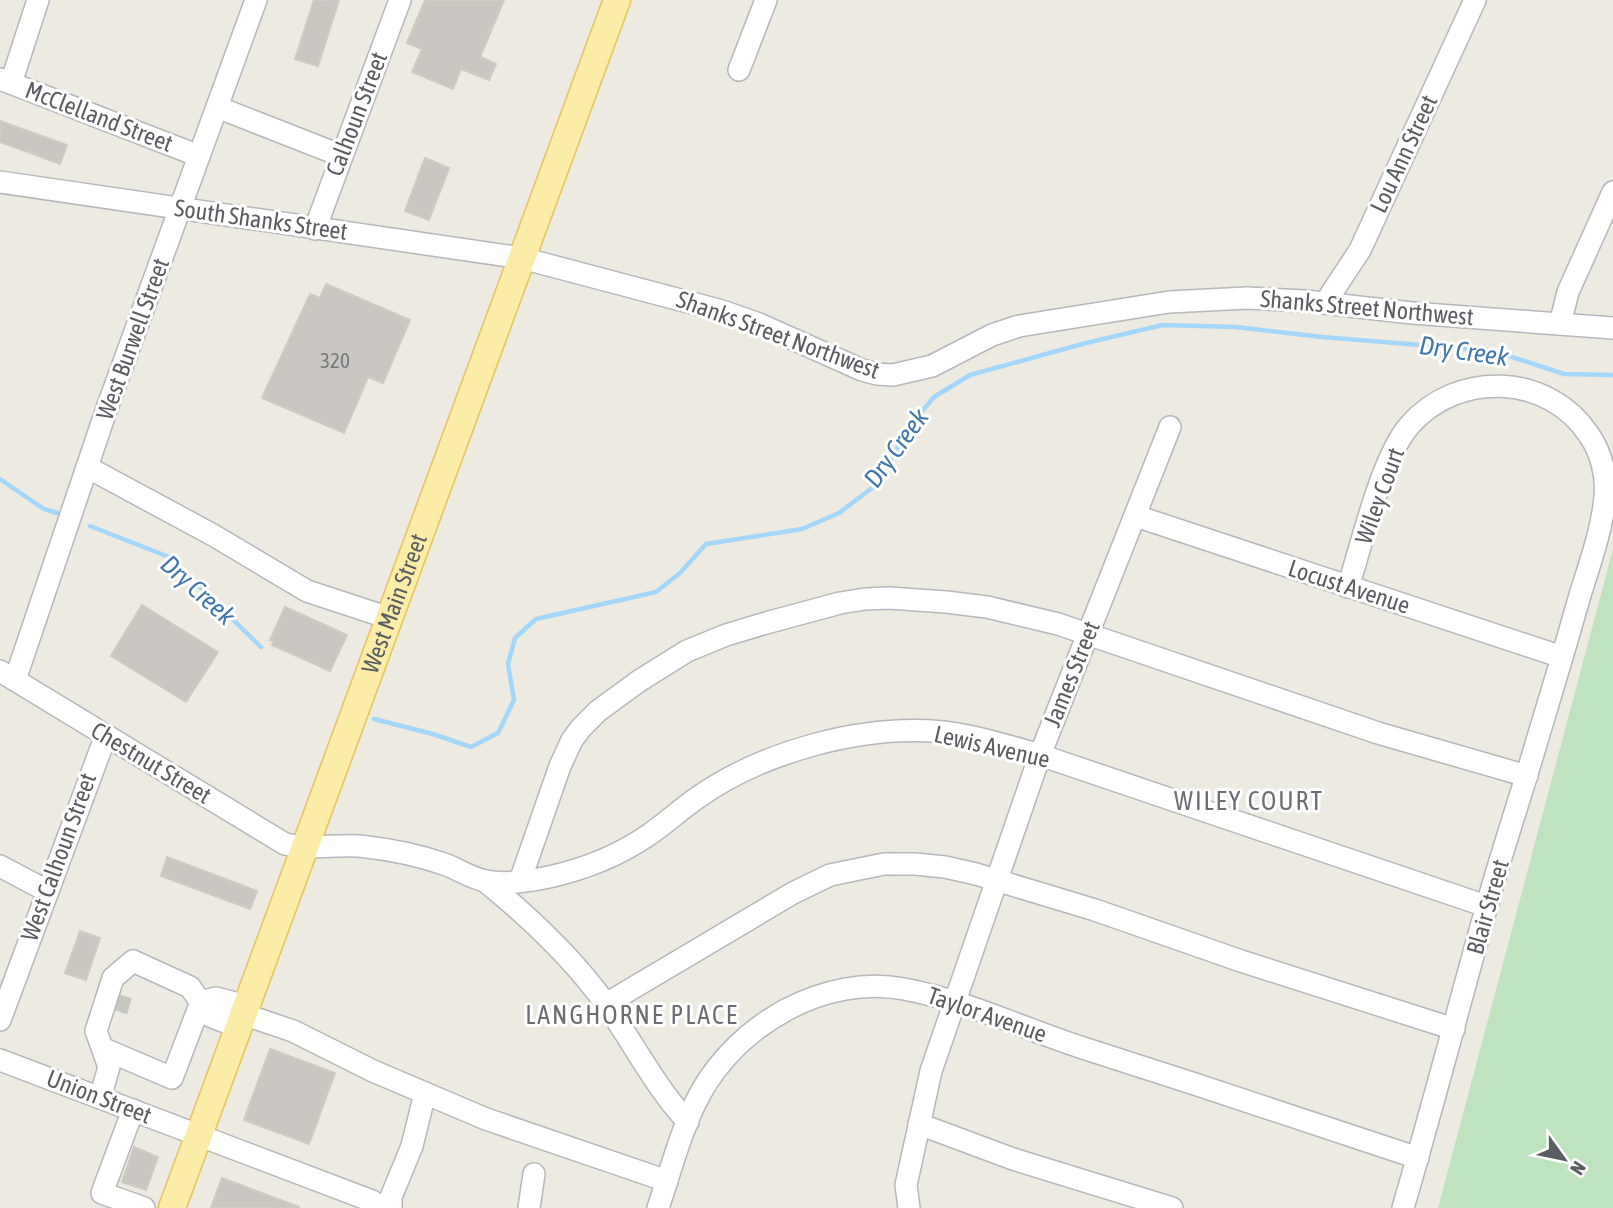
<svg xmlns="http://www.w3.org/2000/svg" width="1613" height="1208" font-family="'Asap Condensed',sans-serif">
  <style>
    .green { fill: #bfe3be }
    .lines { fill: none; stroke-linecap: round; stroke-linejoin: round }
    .stream { stroke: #a2d6fb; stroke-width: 4.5 }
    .building { fill: #cac6c1; stroke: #d0cbc0; stroke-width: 2 }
    .minor-tunnel { stroke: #c8c7c1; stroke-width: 21; stroke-dasharray: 21 10; stroke-linecap: butt }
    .minor-casing { stroke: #b4b7bb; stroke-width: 24 }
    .major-casing { stroke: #ebc15c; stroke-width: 29 }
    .minor { stroke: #fff; stroke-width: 21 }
    .major { stroke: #fbeca7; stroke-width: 26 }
    .labels { text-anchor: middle; stroke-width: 6; stroke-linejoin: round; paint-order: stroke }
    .number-label { font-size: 21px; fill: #76777a }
    .street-label { font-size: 24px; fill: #5a5d62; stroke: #fff }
    .water-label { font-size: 26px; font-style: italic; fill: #4177ac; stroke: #fff }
    .neighbourhood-label { font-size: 26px; letter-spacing: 2px; fill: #6b6f74; stroke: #fff }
  </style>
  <rect width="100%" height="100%" fill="#eceae1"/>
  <polygon class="green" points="1613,549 1613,1208 1438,1208"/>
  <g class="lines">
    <g class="stream">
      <polyline points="0,479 44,509 57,513"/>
      <polyline points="90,526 169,557 261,647"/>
      <polyline points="374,719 433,734 471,747 498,733 514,700 508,664 515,638 536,619 656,592 680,573 706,544 802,529 839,513 876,485 912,423 934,397 970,375 1086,343 1163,325 1236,327 1322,337 1494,351 1564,374 1613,375"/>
    </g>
  </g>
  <g class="building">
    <polygon points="314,0 339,0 318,66 295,59"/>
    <polygon points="425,0 504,0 480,57 496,64 489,80 461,69 453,89 412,72 422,49 407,43"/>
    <polygon points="0,121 67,145 60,164 0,142"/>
    <polygon points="425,158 449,168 429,220 405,211"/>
    <polygon points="326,284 410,320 383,383 368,377 344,433 262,398 310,294 320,298"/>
    <polygon points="142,605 218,652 186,702 111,656"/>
    <polygon points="285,607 347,635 330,671 272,645 274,641 270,640"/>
    <polygon points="167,857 257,891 250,909 161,876"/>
    <polygon points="80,931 100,938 86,980 65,973"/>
    <polygon points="270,1049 335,1073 309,1144 244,1120"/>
    <polygon points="134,1147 158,1157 146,1190 122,1182"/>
    <polygon points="222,1178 299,1207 299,1208 211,1208"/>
  </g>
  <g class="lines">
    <polyline class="minor-tunnel" points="117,1011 122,995"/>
    <g class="minor-casing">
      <g id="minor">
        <polyline points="739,70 766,0"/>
        <polyline points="0,79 199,156"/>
        <polyline points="11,83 38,0"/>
        <polyline points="217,107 342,156"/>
        <polyline points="0,182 522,258 722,311 759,324 862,370 877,374 893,375 932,366 992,335 1019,326 1169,302 1247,298 1305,301 1412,313 1613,328"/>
        <polyline points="315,229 400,0"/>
        <polyline points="1325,303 1360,250 1475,0"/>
        <polyline points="1560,324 1568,292 1613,192"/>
        <polyline points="87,467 213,535 307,591 389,618"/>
        <polyline points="1136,516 1562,657"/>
        <path d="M1348,587c14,-43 33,-128 61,-161 48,-56 139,-53 180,9 12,17 18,40 16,62 -3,33 -15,66 -25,98 -14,50 -29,99 -44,149 -16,55 -35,110 -50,165 -28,100 -54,200 -83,299"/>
        <path d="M0,671l285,173c25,6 49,0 74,2 29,3 60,9 88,19 12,5 26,14 39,16 19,4 44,0 63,-4 36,-8 71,-22 101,-43 16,-11 31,-25 47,-36 65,-46 165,-74 246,-66 33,4 66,14 97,23l446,151"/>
        <polyline points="15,680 106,411 256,0"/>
        <polyline points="0,866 47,891"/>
        <path d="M485,881c44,36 87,76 120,122 28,39 50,84 83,119"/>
        <polyline points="520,881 560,766 572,740 581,728 598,711 639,681 687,651 726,635 766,623 840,603 865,599 889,598 946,602 987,607 1058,624 1378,733 1527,776"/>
        <polyline points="201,1002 216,998 246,1006"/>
        <polyline points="606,1004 793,893 830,875 884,864 915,864 945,867 976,874 1095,910 1241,961 1454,1029"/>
        <polyline points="243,1014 293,1031 373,1071 486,1119 667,1181"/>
        <polyline points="0,1020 106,735"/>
        <polyline points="104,1049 172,1078 201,1002"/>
        <polyline points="0,1060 372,1201 384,1208"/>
        <polyline points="100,1098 109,1067 96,1031 113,978 133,961 190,987 210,1016 238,1027"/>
        <polyline points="133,1110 102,1193 144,1208"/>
        <polyline points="919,1124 1013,1159 1172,1208"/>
        <polyline points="391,1208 391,1197 412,1146 425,1093"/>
        <polyline points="529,1208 534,1174"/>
        <path d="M658,1208c13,-38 23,-79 42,-114 38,-70 125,-120 204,-105 60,11 118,39 176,58 113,36 225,73 338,111"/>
        <polyline points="909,1208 906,1185 931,1071 1040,755 1170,427"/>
      </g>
    </g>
    <g class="major-casing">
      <g id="major">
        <path id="s1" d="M172,1208l445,-1208"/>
      </g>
    </g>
    <use href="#minor" class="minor"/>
    <use href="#major" class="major"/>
  </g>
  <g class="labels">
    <g class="number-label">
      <text x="335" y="368">320</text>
    </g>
    <g class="street-label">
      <text transform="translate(357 114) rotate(-69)" y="8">Calhoun Street</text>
      <text transform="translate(99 117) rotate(21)" y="8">McClelland Street</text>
      <text transform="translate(1404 154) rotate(-65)" y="8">Lou Ann Street</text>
      <text transform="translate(261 220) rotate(8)" y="8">South Shanks Street</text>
      <text transform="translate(1367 308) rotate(5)" y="8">Shanks Street Northwest</text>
      <text transform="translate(778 335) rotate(20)" y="8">Shanks Street Northwest</text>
      <text transform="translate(133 339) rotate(-70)" y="8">West Burwell Street</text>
      <text transform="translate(1380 496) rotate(-70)" y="8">Wiley Court</text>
      <text transform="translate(1349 587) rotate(18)" y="8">Locust Avenue</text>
      <text dy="8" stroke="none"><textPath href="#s1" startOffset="644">West Main Street</textPath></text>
      <text transform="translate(1072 674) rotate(-68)" y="8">James Street</text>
      <text transform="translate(992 747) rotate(13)" y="8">Lewis Avenue</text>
      <text transform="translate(151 763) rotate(31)" y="8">Chestnut Street</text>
      <text transform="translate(59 857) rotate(-70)" y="8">West Calhoun Street</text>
      <text transform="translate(1488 907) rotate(-74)" y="8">Blair Street</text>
      <text transform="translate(987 1015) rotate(19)" y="8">Taylor Avenue</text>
      <text transform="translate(99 1097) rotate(21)" y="8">Union Street</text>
    </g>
    <g class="water-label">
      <text transform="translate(1464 351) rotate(8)" y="9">Dry Creek</text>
      <text transform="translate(896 448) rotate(-54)" y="9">Dry Creek</text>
      <text transform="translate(198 590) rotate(42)" y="9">Dry Creek</text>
    </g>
    <g class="neighbourhood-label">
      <text x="1249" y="810">WILEY COURT</text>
      <text x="632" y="1024">LANGHORNE PLACE</text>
    </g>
  </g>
  <g transform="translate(1564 1159) rotate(123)" stroke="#ffffff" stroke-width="5" paint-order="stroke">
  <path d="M0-5L12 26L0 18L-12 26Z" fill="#5a5d62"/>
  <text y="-10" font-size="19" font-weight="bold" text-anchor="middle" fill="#5a5d62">N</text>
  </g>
</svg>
